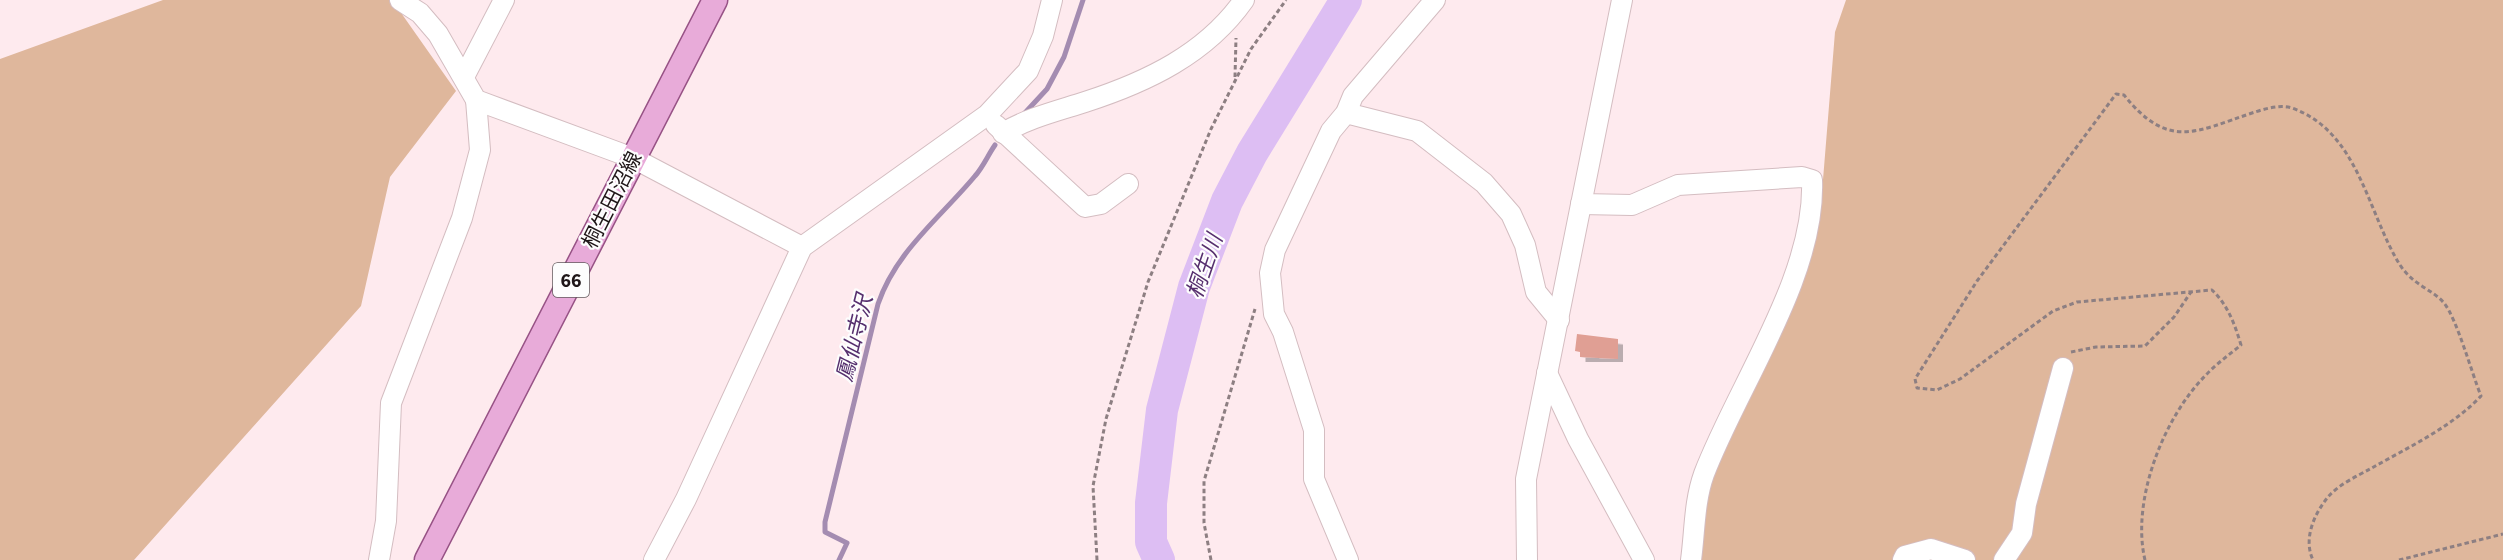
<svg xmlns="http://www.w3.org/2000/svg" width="2503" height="560" font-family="'Source Sans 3','Noto Sans JP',sans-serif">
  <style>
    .green { fill: #dfb79c }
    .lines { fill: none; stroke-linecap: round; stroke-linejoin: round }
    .stream { stroke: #a48cb1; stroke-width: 5 }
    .river { stroke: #ddbef3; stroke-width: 32 }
    .building { fill: #e09f94; filter: url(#shadow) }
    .minor-casing { stroke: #d4bdc1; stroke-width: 22 }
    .major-casing { stroke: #975285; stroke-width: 27 }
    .path { stroke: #8d7f82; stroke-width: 3; stroke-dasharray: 4.5 3; stroke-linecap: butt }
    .minor { stroke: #fff; stroke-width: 20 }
    .major { stroke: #e8abd9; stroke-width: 24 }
    .labels { text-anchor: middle; stroke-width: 4.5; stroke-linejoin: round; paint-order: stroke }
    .shield { fill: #fdfdfd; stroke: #625b5d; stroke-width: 1.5 }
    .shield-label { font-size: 20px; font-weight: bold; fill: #1f1618 }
    .street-label { font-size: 21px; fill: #1f1618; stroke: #fdfdfd }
    .water-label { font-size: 22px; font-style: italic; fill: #562f6e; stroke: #fdfdfd }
  </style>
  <defs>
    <filter id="shadow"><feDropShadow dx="5.5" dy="5.5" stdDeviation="0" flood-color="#0004"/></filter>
  </defs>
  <rect width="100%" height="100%" fill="#feeaee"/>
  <g class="green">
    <polygon points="163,0 392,0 456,91 390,177 361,306 134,560 0,560 0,59"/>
    <polygon points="1846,0 2503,0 2503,560 1696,560 1703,496 1814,238 1822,192 1835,32"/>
  </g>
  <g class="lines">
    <g class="stream">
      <polyline points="1022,116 1047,89 1064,57 1083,0"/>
      <path d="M839,560l8,-17 -22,-11v-10l53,-218c18,-53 62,-86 97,-128 8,-9 13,-21 20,-31"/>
    </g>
    <polyline class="river" points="1159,560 1151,542 1151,503 1162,410 1194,287 1227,201 1252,153 1346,0"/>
  </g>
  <polygon class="building" points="1577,334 1618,339 1618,359 1580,357 1580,352 1575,351"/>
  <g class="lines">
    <g class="minor-casing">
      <g id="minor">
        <polyline points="400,0 420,13 438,34 476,100 633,158 802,247"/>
        <polyline points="464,77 504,0"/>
        <polyline points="1346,113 1417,131 1484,183 1511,214 1525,245 1536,292 1559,320"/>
        <polyline points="996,125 1085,207 1101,204 1128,184"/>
        <path d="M1003,133c25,-15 54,-22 82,-31 62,-20 121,-48 159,-102"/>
        <path d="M1581,204l51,1 46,-20 124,-8 10,3c4,96 -74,205 -108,294 -10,28 -9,57 -13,86"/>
        <polyline points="1547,373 1578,439 1644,560"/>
        <polyline points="379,560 386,521 391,403 462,218 480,150 476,100"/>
        <polyline points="654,560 686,499 802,247 987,115 1028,71 1043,36 1052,0"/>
        <polyline points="1348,560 1314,479 1314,430 1283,332 1274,314 1270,273 1275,250 1331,131 1346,113 1353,96 1435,0"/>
        <polyline points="1527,560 1526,479 1622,0"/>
        <polyline points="1903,560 1905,556 1931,549 1965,560"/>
        <polyline points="2004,560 2022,533 2026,504 2063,368"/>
      </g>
    </g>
    <g class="major-casing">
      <polyline id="major" points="427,560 715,0"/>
    </g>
    <g class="path">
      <polyline points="1235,77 1236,38"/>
      <polyline points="2071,352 2096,347 2145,346 2174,317 2191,292"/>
      <polyline points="1097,560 1093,486 1106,419 1148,282 1211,129 1251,49 1286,0"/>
      <polyline points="1211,560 1204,523 1204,481 1255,309"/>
      <path d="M2145,560c-14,-59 18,-142 61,-185 10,-11 23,-20 35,-30 -6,-20 -13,-40 -29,-55l-135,12 -24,9 -93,68 -23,11 -20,-2 -2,-9 62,-98 139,-187 8,1c44,55 71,37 128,18 12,-4 28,-9 40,-5 67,24 75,104 108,157 14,21 32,24 44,38 13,16 28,71 37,93 -29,31 -74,52 -111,73 -13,7 -32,16 -42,28 -14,17 -25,42 -15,63"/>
      <polyline points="2399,560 2503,534"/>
    </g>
    <use href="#minor" class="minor"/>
    <use href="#major" class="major"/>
  </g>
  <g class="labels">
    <rect class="shield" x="553" y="263" width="36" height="34" rx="4.5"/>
    <g class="shield-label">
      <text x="571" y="287">66</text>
    </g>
    <g class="street-label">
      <text transform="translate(612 200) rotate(-63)" y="7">桐生田沼線</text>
    </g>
    <g class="water-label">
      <text transform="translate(1204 266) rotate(-71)" y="8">桐生川</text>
      <text transform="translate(854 338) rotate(-76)" y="8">鳳仙寺沢</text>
    </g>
  </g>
</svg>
